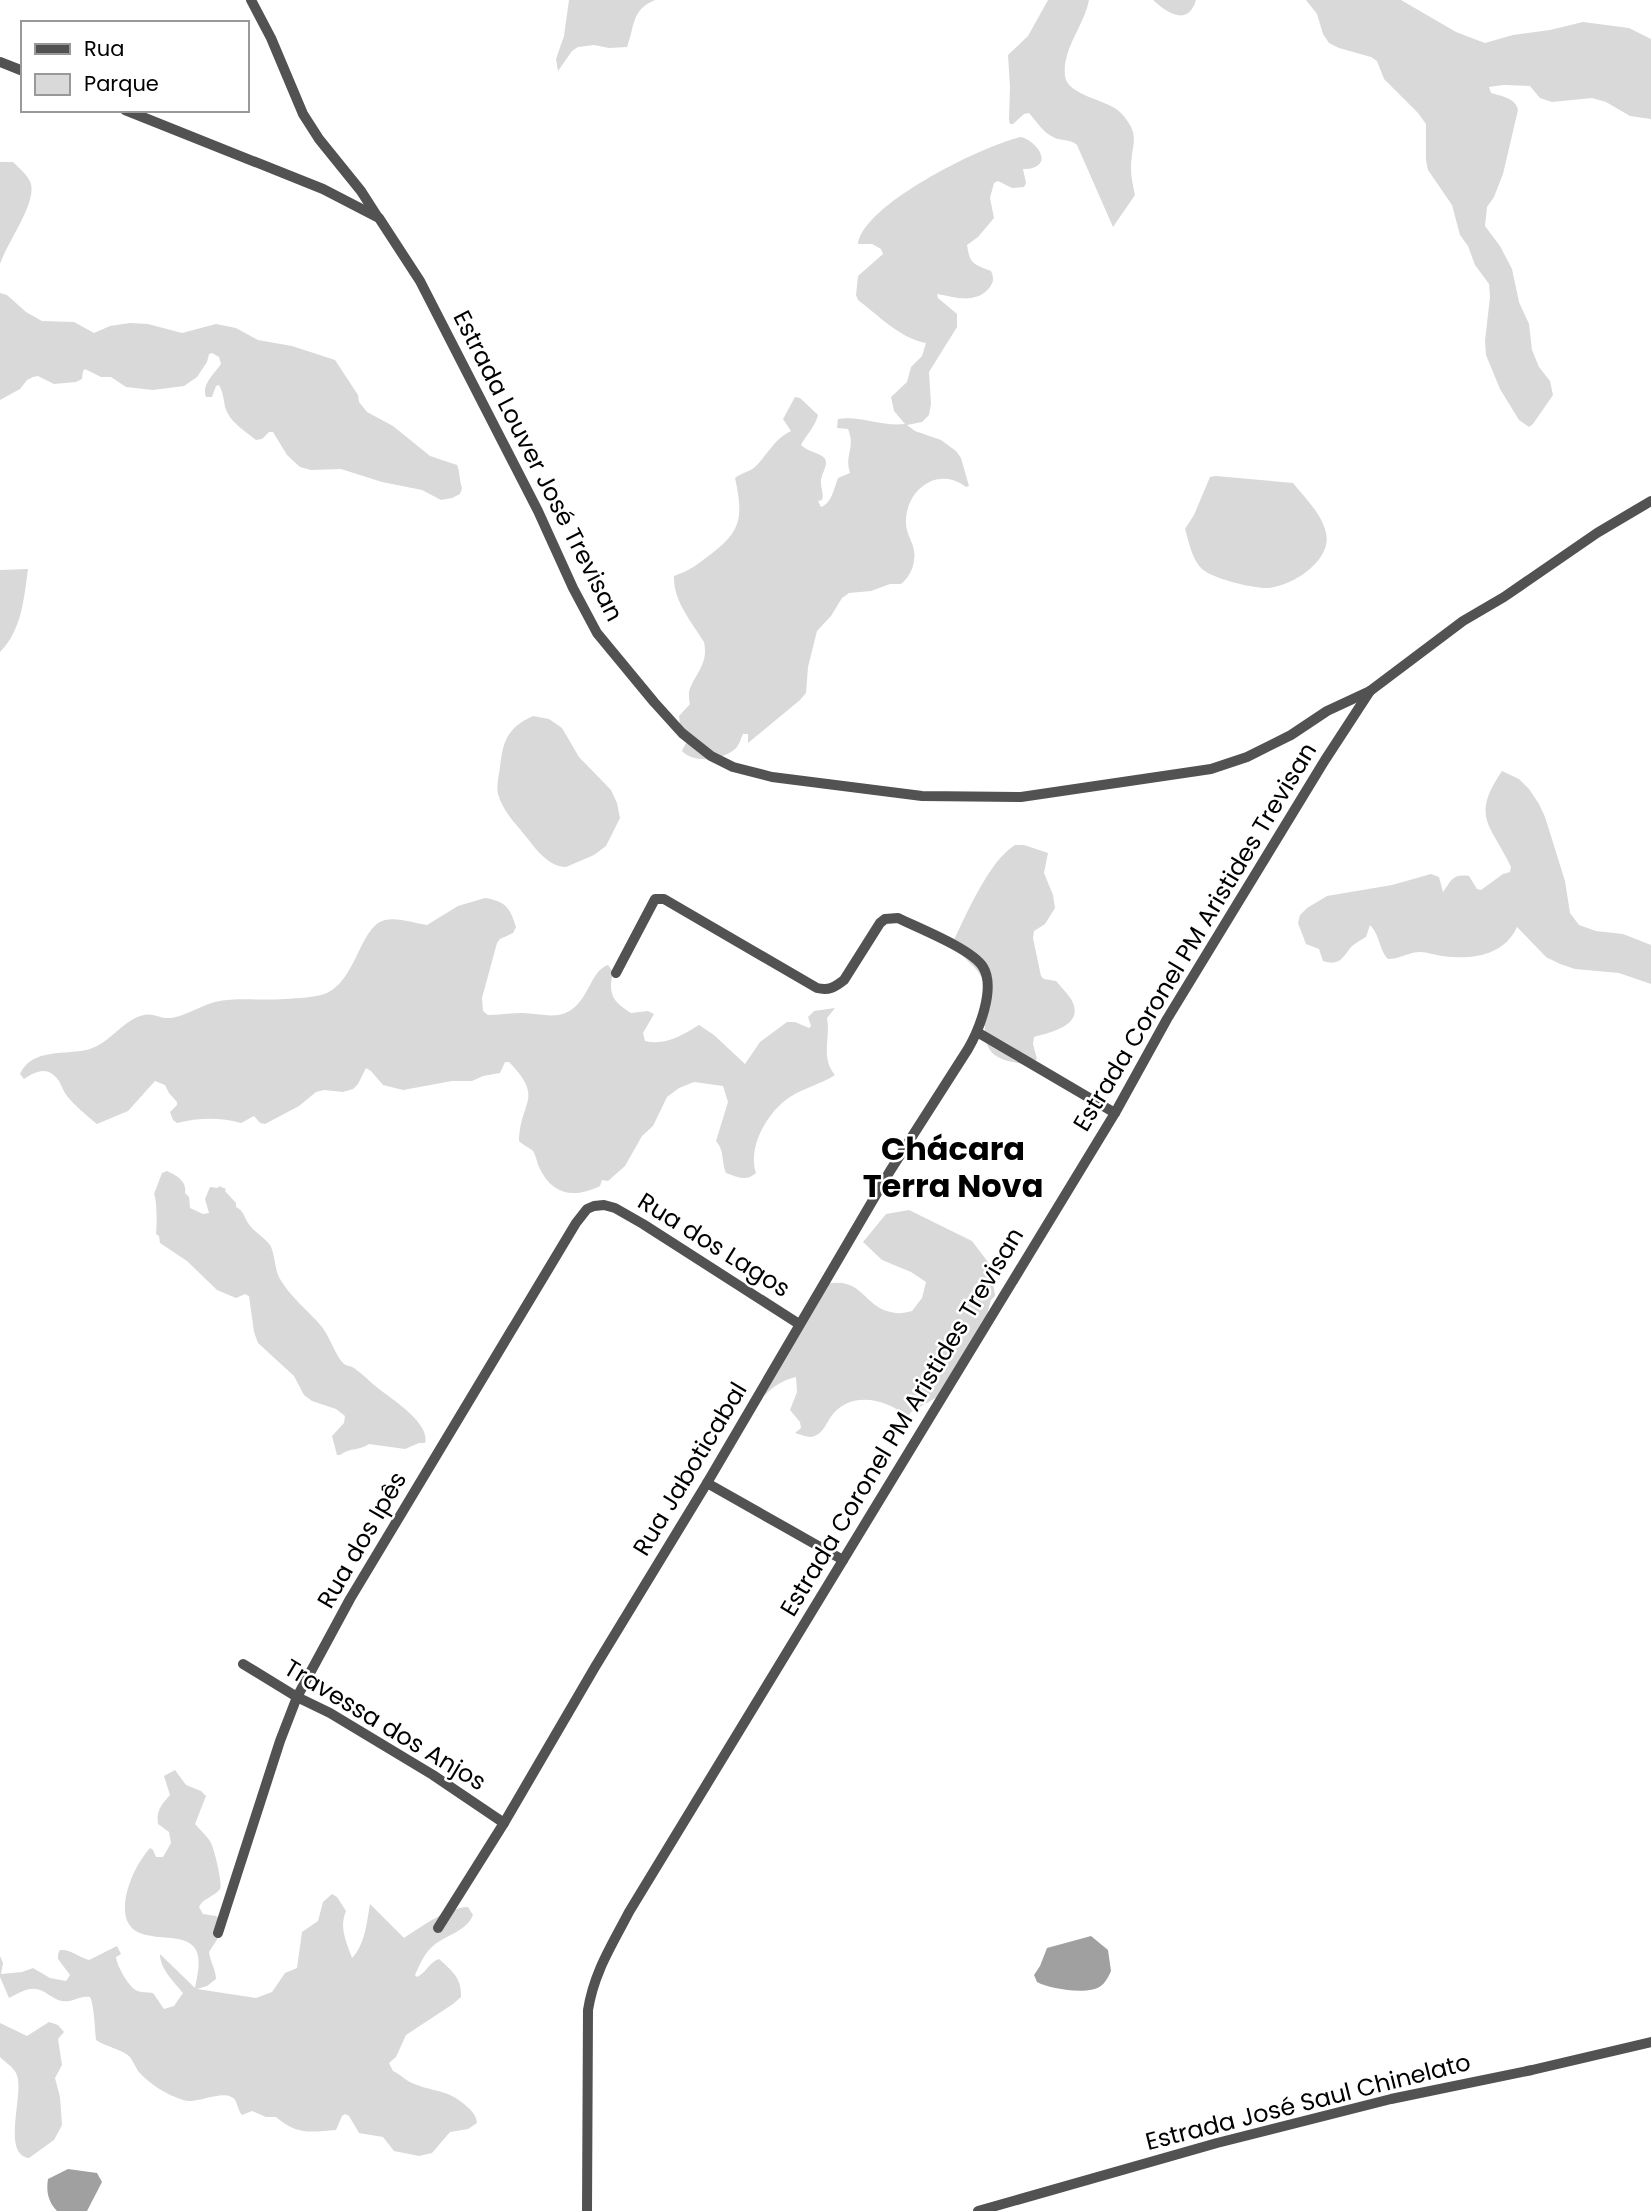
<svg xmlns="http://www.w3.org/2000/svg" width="1651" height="2211" font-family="Poppins,sans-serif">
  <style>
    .green { fill: #d9d9d9 }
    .water { fill: #a0a0a0 }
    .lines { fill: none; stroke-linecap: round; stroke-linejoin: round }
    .minor { stroke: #525252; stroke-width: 10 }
    .labels { text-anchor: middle; stroke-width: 5; stroke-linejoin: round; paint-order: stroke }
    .street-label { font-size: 24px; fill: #000; stroke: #fff }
    .district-label { font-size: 32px; font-weight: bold; fill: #000; stroke: #fff }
  </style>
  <rect width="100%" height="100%" fill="#fff"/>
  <g class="green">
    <path d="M569,0h86c-24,10 -20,26 -28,47l-18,1 -15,-3 -16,2 -6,4 -14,20 -2,-12 8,-23z"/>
    <path d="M1048,0h41c-5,26 -27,49 -24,76 2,20 45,24 56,37 21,23 10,30 10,55 0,9 2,18 4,27l-22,32 -36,-82c-7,-6 -14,-4 -22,-7 -12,-5 -18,-16 -26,-25l-5,1 -11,10h-3l-1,-4 1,-33 -2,-32 20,-19z"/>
    <path d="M1153,0h43c-8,27 -29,13 -43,0z"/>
    <path d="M1306,0h95l55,32 29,11 28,-8 37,-5 33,-8 46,6 22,11v80l-21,-3 -24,-14 -14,-4 -40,4 -12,-4 -10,-12 -27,-1 -14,2 2,6c10,3 25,5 27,17l-15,64 -9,23 -7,10 -2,19 15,20 12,23 7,33 10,22 3,26 7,17 11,14 3,14 -20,29 -4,3 -10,-7 -19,-31 -14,-34 -1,-14 5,-44 -1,-13 -14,-19 -7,-19 -8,-11 -8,-30 -24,-35 -2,-10v-36l-8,-11 -34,-34 -7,-18 -6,-4 -32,-9 -10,-5 -6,-9 -6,-20z"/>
    <path d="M1021,137c11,2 31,22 14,30 -4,2 -8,2 -12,2l3,14 -2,4 -12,1 -14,-7 -4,2 -4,15 4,20 -16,19 -11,8c3,19 6,19 24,26 3,7 3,10 -1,16 -14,18 -35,10 -53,7l1,4 19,16v13l-28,45 2,32 -2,11 -7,7 -15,3 8,6 26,9 15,11 5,7 8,28 -3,1c-28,-22 -61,3 -60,36 0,13 11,23 8,37 -1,10 -6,18 -13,24h-11l-19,7 -22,2 -7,5 -11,18 -14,15 -9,36 -2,26 -6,7 -52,43v-9h-5c-2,4 -4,12 -8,15 -13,11 -41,15 -53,2l5,-10 -7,-16 -1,-9 11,-12c-1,-2 -1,-10 -1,-12 5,-18 20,-27 15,-50 -12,-20 -31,-41 -30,-66 16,-6 20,-9 33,-19 34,-25 37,-38 28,-79 6,-5 14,-6 20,-11 13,-13 20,-29 36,-36l-8,-12 12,-22 5,1 18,17c-3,12 -11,19 -17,30 8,7 13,6 21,11 10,6 -2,18 -1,26 0,7 3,11 1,18l-4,1 3,6c11,-4 13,-19 17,-29l12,-5c-6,-19 6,-25 -2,-44l-11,-1 1,-9c22,-4 44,8 67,5l-11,-13 -3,-14 16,-15 4,-15 11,-11 4,-13c-25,-4 -48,-28 -68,-43l-2,-5 2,-19 25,-22 -2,-5 -9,-5h-14c5,-40 126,-99 163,-107z"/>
    <path d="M0,162h13c7,7 15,13 18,22 5,20 -24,59 -31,80z"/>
    <path d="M0,293l7,2 19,17 16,9 32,1 20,11 16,-7 20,-3 18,1 34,9 34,-9 20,4 22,12 34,6 43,14 23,35 1,7 8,10 26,14 37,30 27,9c3,6 2,15 5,23l-2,6 -8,4 -11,2 -19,-10 -40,-8 -41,-13 -30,1 -11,-3 -13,-12 -14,-23h-4l-7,7 -6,1c-10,-8 -24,-17 -29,-28 -4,-8 -2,-16 -8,-27l-3,1 -4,11h-6c-5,-12 8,-23 15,-33l-2,-7 -7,-4 -3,1 -2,8 -10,15 -13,9 -31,4 -27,-3 -15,-10h-10l-16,-8 -2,2 -1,8 -6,3 -22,2 -16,-8 -5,1 -6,3 -7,9 -20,11z"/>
    <path d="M1216,476l77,7c12,15 29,31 33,50 7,28 -37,56 -62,55 -15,-1 -50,-9 -62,-19 -10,-9 -13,-27 -17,-40l9,-14 16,-38z"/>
    <path d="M28,569c-4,29 -6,61 -28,83v-82z"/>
    <path d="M533,716l16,3 13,9 17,29 32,33 6,13 3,15 -14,28 -12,9 -28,12c-16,0 -29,-16 -38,-28 -11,-14 -25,-27 -30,-45 -2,-8 1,-19 2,-27 3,-26 7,-39 33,-51z"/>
    <path d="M1502,771l17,8 10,10 10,15 6,13 20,64 5,32 9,12 17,6 27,3 28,11v39l-32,-11 -44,-4 -15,-5 -14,-7 -29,-30c-13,29 -46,33 -75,29 -7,-1 -15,-4 -22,-4 -11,0 -20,7 -32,7 -9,-9 -7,-22 -18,-34l-4,12c-5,3 -11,6 -15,10 -9,12 -12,19 -28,14l-4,-12 -13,-5 -8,-21 2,-8 7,-7 20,-12 65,-11 39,-11 8,3 4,15c9,-12 9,-18 26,-16l8,13 4,1 22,-16 7,-2 1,-5c-20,-43 -41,-49 -9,-96z"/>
    <path d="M1015,845h9l24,8 -4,20 9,22 2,13 -10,16 -11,7 -1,7 8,38 3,3 12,2c5,6 11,12 15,18 15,26 -19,33 -37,38l-1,7 4,15 -7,6c-10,-2 -24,-3 -32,-8 -25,-13 -5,-55 -15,-77 -6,-15 -24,-23 -30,-38 13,-27 36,-81 62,-97z"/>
    <path d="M485,898c21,3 25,10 31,29l-3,6 -13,6 -3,4 -15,55 1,13 5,4c11,0 22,-2 33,-2 28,1 46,11 64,-19 7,-11 11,-25 23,-29l5,7c-5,22 -1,29 18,41l17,-2 6,3 -11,19 2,8c20,5 38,-6 54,-16l15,10 31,29 15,-22 27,-20h8l14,6 2,-2 -3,-9 6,-6 21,-3 -8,10c4,20 -7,39 8,57 -14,9 -31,13 -45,22 -22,14 -43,50 -34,76 -10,9 -18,4 -30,0 -5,-11 -1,-22 -10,-32l12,-39 -5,-16 -29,-4 -15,6 -12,9 -14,29 -11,10 -17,30 -17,15 -6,-1 -2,6c-27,13 -48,9 -61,-19 -2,-4 -3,-12 -6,-16 -3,-3 -10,-6 -14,-10 1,-41 26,-42 -10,-79h-4l-5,11 -17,3 -11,5h-20l-49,9 -20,-5 -12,-14 -5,-3 -8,16 -5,5 -10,3 -19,-2 -8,2 -17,14 -34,18 -5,-1 -6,-7 -13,7c-22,-6 -43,-5 -64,0l-4,-3 -3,-8 7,-7v-3l-8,-9 -4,-8 -10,-4 -27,30 -31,13c-11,-9 -21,-17 -30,-28 -4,-5 -5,-10 -8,-15 -11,-16 -23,-10 -35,-2l-4,-5c12,-27 46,-18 70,-25 21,-7 34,-30 54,-34 10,-2 17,4 26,3 10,0 33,-13 45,-16 23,-5 47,-1 70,-3 13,-1 29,-1 42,-6 30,-14 33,-67 58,-73 13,-3 29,3 42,5l31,-19z"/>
    <path d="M167,1171c11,5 20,11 18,22l4,4 1,11 13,6 6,-1 -4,-14 5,-12 8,1 1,-2 7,3 -1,2 11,12v4c8,4 8,10 12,16 5,8 16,14 22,22 5,8 5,27 10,34 11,19 29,32 42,48 8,10 14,30 22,37 3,2 7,2 10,4 9,6 17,15 25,21 13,10 52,35 46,54h-6l-14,6 -36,-5c-10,7 -18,3 -29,11h-3l-5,-19 12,-13 1,-7 -9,-7 -24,-8 -8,-6 -10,-19 -36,-33 -4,-11 -5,-36 -4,-2 -9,4 -19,-8 -30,-29 -27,-18 -1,-7 -3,-2c1,-9 1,-34 -2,-40l8,-21z"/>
    <path d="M909,1210l63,31 19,25 4,30 -4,4 -11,39 -34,53 -35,20 -3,5c-23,-19 -59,-27 -78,1 -5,8 -8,17 -19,19 -5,0 -12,-3 -16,-4l6,-5 -1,-6 -10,-12 7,-18 -1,-15c-18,4 -28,14 -40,28l70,-121c39,-8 36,25 70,29 5,1 11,-1 16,-2l10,-13 4,-16 -15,-10 -29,-12 -19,-18 23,-28z"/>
    <path d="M175,1770l11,15 15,6 5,5 -11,28c5,6 11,11 15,17 4,6 13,43 10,48 -6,8 -17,9 -21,18l4,7 13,2 8,6 -4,13 -11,17c1,9 7,18 7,27l-9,7 -10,3 59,9 16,-6 13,-19 12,-5 5,-36 16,-11 5,-19 9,-8 5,3 9,14c-7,17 0,29 6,47 13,-13 15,-37 18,-54l34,34c17,-11 44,-31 64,-31l5,8c-7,17 -26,19 -40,31 -9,8 -13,18 -18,29l2,2c10,-5 12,-15 22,-18 13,12 23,19 22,38l-8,7 -47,31 -10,22 -7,6 4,8c7,3 12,9 19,12 20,9 35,6 52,21 7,6 12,10 13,19l-9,6 -18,3 -18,21 -13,3 -25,-5 -11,-14 -24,-4 -10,-17 -4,-2 -3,2 -6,14c-26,2 -39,5 -60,-13h-10l-14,-6 -10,4c-4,-5 -4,-10 -7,-15 -10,-13 -37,5 -52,0 -16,-5 -34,-16 -45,-29 -3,-5 -5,-10 -8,-14 -8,-8 -24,-10 -34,-17 -1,-10 -2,-36 -6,-43 -10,-2 -18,6 -28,4 -6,-1 -11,-5 -16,-8 -14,-9 -23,-2 -37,5l-9,-21v-21l3,7 -2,11 21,-2 11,-4 17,10 16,3 4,-6 -12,-16v-5l2,-4c11,-1 18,7 29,10l28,-14 4,8 -5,3c1,9 11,26 18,32 5,4 13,3 19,4l11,16 10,-3 9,-13c-9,-11 -23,-24 -23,-39l35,34c2,-12 8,-32 -2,-42 -16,-19 -77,8 -67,-50 4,-18 12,-34 24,-48l3,2 3,7h7l8,-14 -2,-11 -11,-8c-2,-13 3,-19 12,-29l-6,-19z"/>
    <path d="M49,2022l9,3 6,7 -6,7 4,26 -7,13 5,19 2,28 -8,15 -25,18c-29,-4 -3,-67 -13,-85 -3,-6 -11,-11 -16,-16v-34l27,13z"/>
  </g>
  <g class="water">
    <path d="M1091,1936l17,14 3,21c-2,4 -5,11 -9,14 -12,11 -52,4 -65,-3l-3,-7 6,-9 7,-18z"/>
    <path d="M68,2169l29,4 5,9 -15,29h-30c-9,-9 -11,-20 -9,-32z"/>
  </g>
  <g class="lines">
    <g class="minor">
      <polyline points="251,0 271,38 303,114 319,139 361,191 377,216"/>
      <polyline points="0,62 23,71"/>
      <polyline points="125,110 323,189 379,218 420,281 538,511 573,588 597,633 654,702 682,733 711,756 733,767 772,777 922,796 1021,797 1211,769 1247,757 1291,735 1327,711 1370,691 1463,621 1504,597 1597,533 1651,501"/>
      <polyline points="977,1032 1115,1113"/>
      <polyline points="707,1483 843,1560"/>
      <polyline points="243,1664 297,1697 330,1713 433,1775 504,1823"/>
      <path d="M438,1928l66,-105 91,-156 112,-184 183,-312 78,-122c11,-19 28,-61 15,-82 -11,-18 -65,-39 -85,-49l-13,1 -5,4 -36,57c-9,7 -15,11 -27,8l-153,-89h-9l-39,74"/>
      <polyline points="218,1933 280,1741 297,1697 350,1599 576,1223 587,1209 594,1206 604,1205 615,1208 643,1224 799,1324"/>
      <path d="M587,2211l1,-201c6,-38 24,-65 41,-98l486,-799 52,-94 158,-259 45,-69"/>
      <polyline points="978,2211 1217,2143 1391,2099 1532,2070 1651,2042"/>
    </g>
  </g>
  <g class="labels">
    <g class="street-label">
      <text transform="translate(538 466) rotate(63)" y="8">Estrada Louver José Trevisan</text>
      <text transform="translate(1195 937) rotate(-59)" y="8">Estrada Coronel PM Aristides Trevisan</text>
      <text transform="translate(714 1245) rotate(32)" y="8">Rua dos Lagos</text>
      <text transform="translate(902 1422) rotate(-59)" y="8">Estrada Coronel PM Aristides Trevisan</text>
      <text transform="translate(690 1469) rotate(-59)" y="8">Rua Jaboticabal</text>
      <text transform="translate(362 1540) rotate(-60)" y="8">Rua dos Ipês</text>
      <text transform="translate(385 1725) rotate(31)" y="8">Travessa dos Anjos</text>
      <text transform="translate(1308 2102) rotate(-14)" y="8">Estrada José Saul Chinelato</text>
    </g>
    <g class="district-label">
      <text x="953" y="1160">Chácara<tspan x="953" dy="37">Terra Nova</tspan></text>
    </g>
  </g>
  <rect x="21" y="21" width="228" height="91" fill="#ffffff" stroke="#999999" stroke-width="2"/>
  <rect x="35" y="44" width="35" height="10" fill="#525252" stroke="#999999" stroke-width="2"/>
  <text x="84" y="56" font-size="21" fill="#000000">Rua</text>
  <rect x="35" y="74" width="35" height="21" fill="#d9d9d9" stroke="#999999" stroke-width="2"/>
  <text x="84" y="91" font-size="21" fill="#000000">Parque</text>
</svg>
